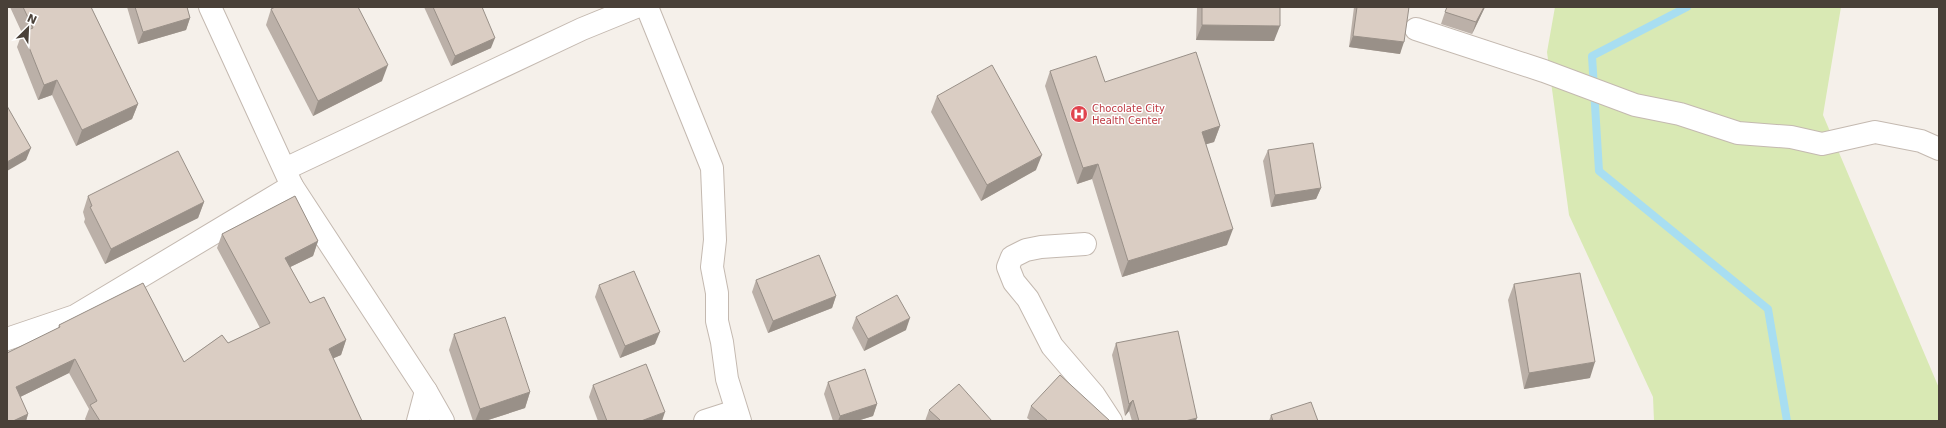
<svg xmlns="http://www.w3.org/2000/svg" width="1946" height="428" font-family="'DejaVu Sans',sans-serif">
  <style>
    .green { fill: #d9e9b4 }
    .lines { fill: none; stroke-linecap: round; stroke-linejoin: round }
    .stream { stroke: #a8def1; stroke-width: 8 }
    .street-casing { stroke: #c4b9b0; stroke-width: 24 }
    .street { stroke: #fff; stroke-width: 22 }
    .wall { fill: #bbb0a8 }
    .shaded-wall { fill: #999088 }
    .building { fill: #dacdc3; stroke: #999088 }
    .labels { text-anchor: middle; stroke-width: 3; stroke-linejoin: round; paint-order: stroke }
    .health-label { font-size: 10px; fill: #be3a42; stroke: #fff; text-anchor: start }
  </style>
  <rect width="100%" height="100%" fill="#f5f0ea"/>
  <polygon class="green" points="1555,7 1841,7 1823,115 1939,388 1939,421 1654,421 1653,397 1569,215 1547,52"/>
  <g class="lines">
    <polyline class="stream" points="1687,7 1592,56 1599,171 1768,309 1787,421"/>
    <g class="street-casing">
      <g id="street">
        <polyline points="210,7 292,186 426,391 443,421"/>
        <polyline points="647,7 712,168 715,240 712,267 717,293 717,321 722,342 727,379 740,421"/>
        <polyline points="1416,29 1544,71 1635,105 1680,114 1738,133 1791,137 1822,144 1875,132 1921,141 1939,149"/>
        <polyline points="285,169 582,29 636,7"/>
        <polyline points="1085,244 1041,247 1026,250 1012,257 1008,267 1014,282 1028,299 1052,346 1094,395 1111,421"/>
        <polyline points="7,339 75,316 292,186"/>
        <polyline points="418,421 426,391"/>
        <polyline points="705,421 736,411"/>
      </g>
    </g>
    <use href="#street" class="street"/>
  </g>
  <g class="wall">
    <polygon points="10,7 91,7 138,104 132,119 76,146 52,95 38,100 17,47 22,33"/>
    <polygon points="127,7 187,7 190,18 186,30 138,44"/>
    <polygon points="424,7 482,7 491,48 451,66"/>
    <polygon points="1197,7 1280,7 1274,41 1196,40"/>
    <polygon points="1354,7 1409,7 1400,54 1349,47"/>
    <polygon points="1485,7 1472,34 1441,24 1445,12"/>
    <polygon points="271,9 382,81 313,116 266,25"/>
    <polygon points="1050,71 1105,82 1220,126 1214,142 1206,144 1227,245 1122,277 1092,179 1077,184 1045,86"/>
    <polygon points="937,96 1036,170 981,201 931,112"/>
    <polygon points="1268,150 1321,188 1316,199 1271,207 1263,161"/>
    <polygon points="88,196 204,202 198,218 105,264 84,222 85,219 83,212"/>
    <polygon points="295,196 318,241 313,256 290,267 310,303 324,297 346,340 341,355 333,358 362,421 86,421 85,419 89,409 69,373 20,397 28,414 26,421 7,421 7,353 58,328 59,325 143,283 184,362 222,335 228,343 260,328 217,248 222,234"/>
    <polygon points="756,280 836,296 832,308 768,333 752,292"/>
    <polygon points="1514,284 1590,378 1524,389 1508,300"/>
    <polygon points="599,285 655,344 620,358 595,297"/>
    <polygon points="856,317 906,330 864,351 852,328"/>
    <polygon points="454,334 530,392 525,408 485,421 473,421 449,350"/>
    <polygon points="1116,343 1196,421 1132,421 1129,411 1125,416 1112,355"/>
    <polygon points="828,382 877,404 873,416 857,421 833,421 824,394"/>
    <polygon points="593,385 662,421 598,421 589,397"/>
    <polygon points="1031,406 1110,421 1031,421 1027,418"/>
    <polygon points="929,410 992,421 925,421"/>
    <polygon points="1271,415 1318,421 1269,421"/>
  </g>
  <g class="shaded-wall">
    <polygon points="1484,7 1485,7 1472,34 1476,22"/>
    <polygon points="190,18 186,30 138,44 143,32"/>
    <polygon points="1202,25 1280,26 1274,41 1196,40"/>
    <polygon points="1353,36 1404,42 1400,54 1349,47"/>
    <polygon points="495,38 491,48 451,66 455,56"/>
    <polygon points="388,65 382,81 313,116 318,101"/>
    <polygon points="57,80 52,95 38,100 44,85"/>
    <polygon points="138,104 132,119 76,146 82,130"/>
    <polygon points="1220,126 1214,142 1197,147 1202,132"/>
    <polygon points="31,148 26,160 7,171 7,162"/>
    <polygon points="1042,155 1036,170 981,201 987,185"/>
    <polygon points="1098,164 1092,179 1077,184 1083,168"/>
    <polygon points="1321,188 1316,199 1271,207 1275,195"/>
    <polygon points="204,202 198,218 105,264 111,249"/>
    <polygon points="1233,229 1227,245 1122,277 1128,261"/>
    <polygon points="318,241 313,256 280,272 285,258"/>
    <polygon points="836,296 832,308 768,333 773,321"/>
    <polygon points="910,318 906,330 864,351 868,339"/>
    <polygon points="660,332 655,344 620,358 625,346"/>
    <polygon points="346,340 341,355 323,363 329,349"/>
    <polygon points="75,359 69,373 10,402 16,387"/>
    <polygon points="1595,362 1590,378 1524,389 1529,373"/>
    <polygon points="530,392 525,408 485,421 475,421 480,409"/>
    <polygon points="1133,400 1129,411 1125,416 1129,404"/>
    <polygon points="877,404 873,416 857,421 838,421 840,416"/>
    <polygon points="665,412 662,421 641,421"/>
    <polygon points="28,414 26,421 13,421"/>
    <polygon points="1197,418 1196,421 1185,421"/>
  </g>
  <g class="building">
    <polygon points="23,7 91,7 138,104 82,130 57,80 44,85 23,32 33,28"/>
    <polygon points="135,7 187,7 190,18 143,32"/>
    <polygon points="275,7 358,7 388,65 318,101 271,9"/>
    <polygon points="433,7 482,7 495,38 455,56"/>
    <polygon points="1202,7 1280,7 1280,26 1202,25"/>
    <polygon points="1357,7 1409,7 1404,42 1353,36"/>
    <polygon points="1447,7 1484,7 1476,22 1445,12"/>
    <polygon points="1196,52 1220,126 1202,132 1233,229 1128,261 1098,164 1083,168 1050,71 1096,56 1105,82"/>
    <polygon points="992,65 1042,155 987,185 937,96"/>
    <polygon points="7,106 31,148 7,162"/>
    <polygon points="1313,143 1321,188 1275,195 1268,150"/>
    <polygon points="178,151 204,202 111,249 90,207 92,206 88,196"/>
    <polygon points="295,196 318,241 285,258 310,303 324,297 346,340 329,349 362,421 100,421 90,405 97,401 75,359 16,387 28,414 13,421 7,421 7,353 60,327 59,325 143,283 184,362 222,335 228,343 270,323 222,234"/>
    <polygon points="819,255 836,296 773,321 756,280"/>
    <polygon points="634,271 660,332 625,346 599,285"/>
    <polygon points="1580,273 1595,362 1529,373 1514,284"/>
    <polygon points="897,295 910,318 868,339 856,317"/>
    <polygon points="505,317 530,392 480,409 454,334"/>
    <polygon points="1178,331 1197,418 1185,421 1139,421 1133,400 1129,404 1116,343"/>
    <polygon points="646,364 665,412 641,421 607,421 593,385"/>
    <polygon points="865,369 877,404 840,416 828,382"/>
    <polygon points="1060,375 1110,421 1048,421 1031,406"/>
    <polygon points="959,384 992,421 939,421 940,420 929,410"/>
    <polygon points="1311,402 1318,421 1273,421 1271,415"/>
  </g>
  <defs>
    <g id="hospital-disc" transform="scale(0.9)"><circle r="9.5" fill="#e0444e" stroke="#fff"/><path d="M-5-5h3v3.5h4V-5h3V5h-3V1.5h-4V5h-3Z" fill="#fff"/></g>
  </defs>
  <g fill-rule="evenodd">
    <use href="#hospital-disc" x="1079" y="114"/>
  </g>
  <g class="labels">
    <g class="health-label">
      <text x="1092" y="112">Chocolate City<tspan x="1092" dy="12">Health Center</tspan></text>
    </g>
  </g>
  <rect width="1946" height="428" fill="none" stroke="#494038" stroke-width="16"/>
  <g transform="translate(28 28) rotate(24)" stroke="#ffffff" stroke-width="3" paint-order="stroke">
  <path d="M0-3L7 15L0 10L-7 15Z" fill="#494038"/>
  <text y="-6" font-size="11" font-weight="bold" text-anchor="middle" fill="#494038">N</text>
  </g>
</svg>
